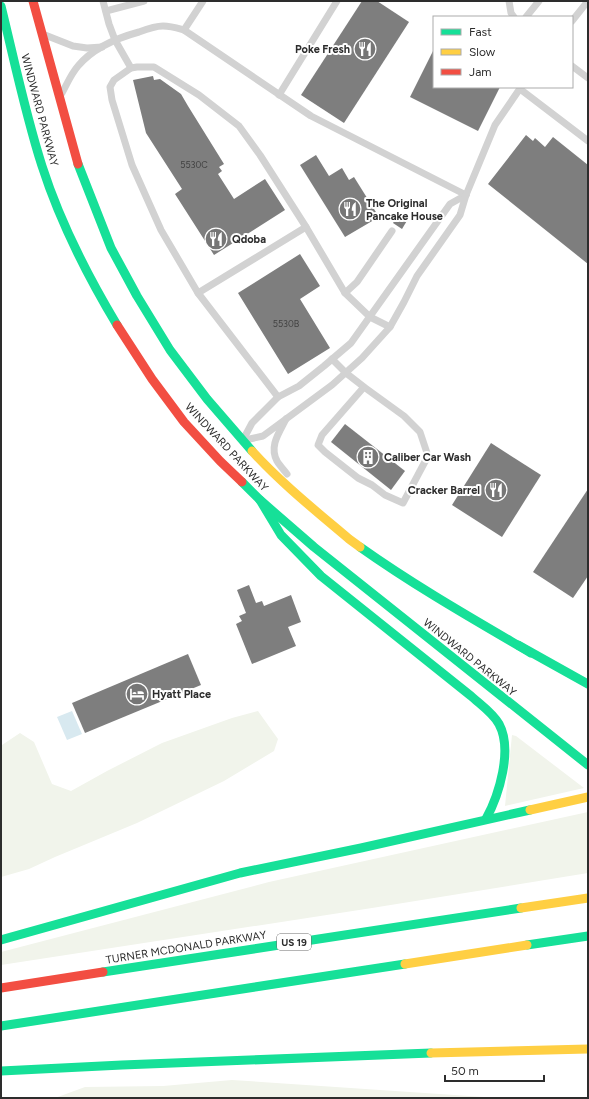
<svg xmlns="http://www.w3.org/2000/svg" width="589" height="1099" font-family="Figtree,sans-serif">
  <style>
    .green { fill: #f1f4eb }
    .water { fill: #d8e9f0 }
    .building { fill: #7e7e7e }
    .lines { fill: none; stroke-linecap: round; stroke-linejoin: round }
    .lane { stroke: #d2d2d2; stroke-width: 7 }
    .fast { stroke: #16e098; stroke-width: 9 }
    .slow { stroke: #ffcf43; stroke-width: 9 }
    .jam { stroke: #f24e42; stroke-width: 9 }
    .labels { text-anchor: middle; stroke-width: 4; stroke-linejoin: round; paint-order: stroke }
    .number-label { font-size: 9px; fill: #414141 }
    .shield { fill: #fff; stroke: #6c6c6c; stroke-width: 1 }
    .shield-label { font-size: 10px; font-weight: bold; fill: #2d2d2d }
    .poi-label { font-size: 11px; font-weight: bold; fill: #2d2d2d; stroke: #fff; text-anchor: start }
    .street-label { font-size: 11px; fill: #2d2d2d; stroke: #fff }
  </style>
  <rect width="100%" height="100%" fill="#fff"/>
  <g class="green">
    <polygon points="258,711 278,739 274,751 224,781 137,823 55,857 29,869 1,877 1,744 2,745 20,733 34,742 52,784 71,791 107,771 162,743 232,718"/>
    <polygon points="512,735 516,736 584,788 505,806"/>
    <polygon points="588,812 588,873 372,908 1,965 1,952 269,882"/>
    <polygon points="232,1080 499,1098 55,1098 85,1087 163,1086"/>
  </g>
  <polygon class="water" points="72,711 82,734 67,740 57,717"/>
  <g class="building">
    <polygon points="362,1 377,1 409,22 344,123 301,95"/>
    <polygon points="434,49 434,87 500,87 478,131 410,97"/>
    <polygon points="153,76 154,80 160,79 181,94 188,106 224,164 219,167 222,171 218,174 234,199 265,179 285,210 214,255 175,194 182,189 146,133 133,80"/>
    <polygon points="526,135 533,141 535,138 545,147 553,137 588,165 588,264 488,184"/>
    <polygon points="316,155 329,176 342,168 349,180 354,177 379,217 345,237 300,165"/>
    <polygon points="399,213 408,219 402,229 393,223"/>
    <polygon points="300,254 320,286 300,299 330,348 288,374 238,293"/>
    <polygon points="345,424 405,471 391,490 331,442"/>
    <polygon points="491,443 541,475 502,537 452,505"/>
    <polygon points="588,489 588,576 573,598 533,572"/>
    <polygon points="249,585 256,603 262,601 264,606 291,595 301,622 288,627 296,646 252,664 236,624 242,621 239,616 246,613 237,590"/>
    <polygon points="188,654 201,685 85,733 72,703"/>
  </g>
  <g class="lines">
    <g class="lane">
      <polyline points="103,1 109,24 115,40 131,68"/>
      <polyline points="509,1 511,13 514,17"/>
      <polyline points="106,11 144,1"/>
      <polyline points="526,17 539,1"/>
      <polyline points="572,21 588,1"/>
      <polyline points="184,30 203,1"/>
      <polyline points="45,35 73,46 87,48 102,47"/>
      <polyline points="572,66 588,78"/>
      <polyline points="520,89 588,141"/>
      <path d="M62,93c5,-9 9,-19 16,-27 15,-18 39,-28 61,-34 8,-3 16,-6 24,-6 8,0 14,2 21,4l127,86 155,79"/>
      <polyline points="279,95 337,1"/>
      <polyline points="198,293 306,227"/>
      <polyline points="345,293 357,282 392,231"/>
      <polyline points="332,359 346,373 364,387 404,416 420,432 428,456 403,503 385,495 372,485 358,478 325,452 318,445 322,435 364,387"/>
      <polyline points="278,397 198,293 161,230 132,165 112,100 110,87 114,80 131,68 137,67 154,67 199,95 239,126 260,155 306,227 345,293 370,317 390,327"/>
      <path d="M286,419c-7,14 -17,27 -9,42 3,5 7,9 10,13"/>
      <polyline points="244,438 252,423 278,397 299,386 324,366 351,343 450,204 466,195"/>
      <polyline points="245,440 263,436 332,385 362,358 390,327 404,302 417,276 460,215 466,195 495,125 521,87"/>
    </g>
    <g class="fast">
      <path d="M1,6c13,53 24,107 41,160 18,56 45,109 75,159"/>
      <polyline points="78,164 111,248 137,296 170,350 207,399 252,451"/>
      <polyline points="242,482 260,500 314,547 588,765"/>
      <path d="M260,500l21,35 40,41 150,120c10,9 22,17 28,28 14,26 0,71 -13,95"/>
      <path d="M360,547c55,39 113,72 171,106"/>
      <polyline points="518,645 588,684"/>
      <polyline points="1,940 240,873 361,848 530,810"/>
      <polyline points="527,945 588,936"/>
      <polyline points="103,972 521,908"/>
      <polyline points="1,1026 405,964"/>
      <polyline points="1,1071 122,1065 431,1053"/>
    </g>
    <g class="slow">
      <path d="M252,451c29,32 64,60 97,88l11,8"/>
      <polyline points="530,810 588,797"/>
      <polyline points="521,908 588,898"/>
      <polyline points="405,964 527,945"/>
      <polyline points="431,1053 588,1049"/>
    </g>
    <g class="jam">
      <polyline points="33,1 78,164"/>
      <polyline points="117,325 152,379 184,422 220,461 242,482"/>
      <polyline points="1,988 103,972"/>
    </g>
  </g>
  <defs>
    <g id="restaurant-disc" transform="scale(1.15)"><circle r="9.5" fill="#767676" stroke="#fff"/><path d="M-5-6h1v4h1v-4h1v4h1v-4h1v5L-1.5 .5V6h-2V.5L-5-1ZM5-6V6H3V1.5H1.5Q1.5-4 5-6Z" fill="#fff"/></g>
    <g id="building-disc" transform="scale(1.15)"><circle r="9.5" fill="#767676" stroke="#fff"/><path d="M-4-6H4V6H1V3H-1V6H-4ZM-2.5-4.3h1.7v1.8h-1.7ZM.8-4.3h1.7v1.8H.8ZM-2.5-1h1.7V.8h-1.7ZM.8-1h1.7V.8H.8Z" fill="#fff"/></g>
    <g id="hotel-disc" transform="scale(1.15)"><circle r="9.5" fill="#767676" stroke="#fff"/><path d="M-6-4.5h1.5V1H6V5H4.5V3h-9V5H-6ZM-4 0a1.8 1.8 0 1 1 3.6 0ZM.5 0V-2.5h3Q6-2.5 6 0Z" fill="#fff"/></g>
  </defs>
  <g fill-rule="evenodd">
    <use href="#restaurant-disc" x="365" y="49"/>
    <use href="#restaurant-disc" x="350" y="209"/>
    <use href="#restaurant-disc" x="216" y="239"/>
    <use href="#building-disc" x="368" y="457"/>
    <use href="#restaurant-disc" x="496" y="490"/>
    <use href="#hotel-disc" x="137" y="694"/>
  </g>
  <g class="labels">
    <g class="number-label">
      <text x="194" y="168">5530C</text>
      <text x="286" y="327">5530B</text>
    </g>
    <rect class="shield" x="277" y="934" width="34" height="16" rx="3"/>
    <g class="shield-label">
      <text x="294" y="946">US 19</text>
    </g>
    <g class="poi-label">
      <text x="350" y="53" text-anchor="end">Poke Fresh</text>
      <text x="366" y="207">The Original<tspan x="366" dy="13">Pancake House</tspan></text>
      <text x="232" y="243">Qdoba</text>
      <text x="384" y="461">Caliber Car Wash</text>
      <text x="480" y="494" text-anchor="end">Cracker Barrel</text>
      <text x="152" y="698">Hyatt Place</text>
    </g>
    <g class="street-label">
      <text transform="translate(40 110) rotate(75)" y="4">WINDWARD PARKWAY</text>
      <text transform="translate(227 447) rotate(47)" y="4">WINDWARD PARKWAY</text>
      <text transform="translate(470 657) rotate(39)" y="4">WINDWARD PARKWAY</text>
      <text transform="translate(186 947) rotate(-9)" y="4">TURNER MCDONALD PARKWAY</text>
    </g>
  </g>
  <rect width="589" height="1099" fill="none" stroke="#2d2d2d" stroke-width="4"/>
  <rect x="433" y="16" width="140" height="72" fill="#ffffff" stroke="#ababab"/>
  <rect x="441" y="29" width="20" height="6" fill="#16e098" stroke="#ababab"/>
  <text x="469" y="36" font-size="12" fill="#2d2d2d">Fast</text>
  <rect x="441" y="49" width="20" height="6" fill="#ffcf43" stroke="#ababab"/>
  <text x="469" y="56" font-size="12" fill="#2d2d2d">Slow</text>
  <rect x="441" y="69" width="20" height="6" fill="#f24e42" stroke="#ababab"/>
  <text x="469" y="76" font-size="12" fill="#2d2d2d">Jam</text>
  <path d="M445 1075v6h99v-6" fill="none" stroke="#2d2d2d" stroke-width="2"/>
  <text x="451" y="1075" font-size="12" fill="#2d2d2d" stroke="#ffffff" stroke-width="3" paint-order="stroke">50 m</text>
</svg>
